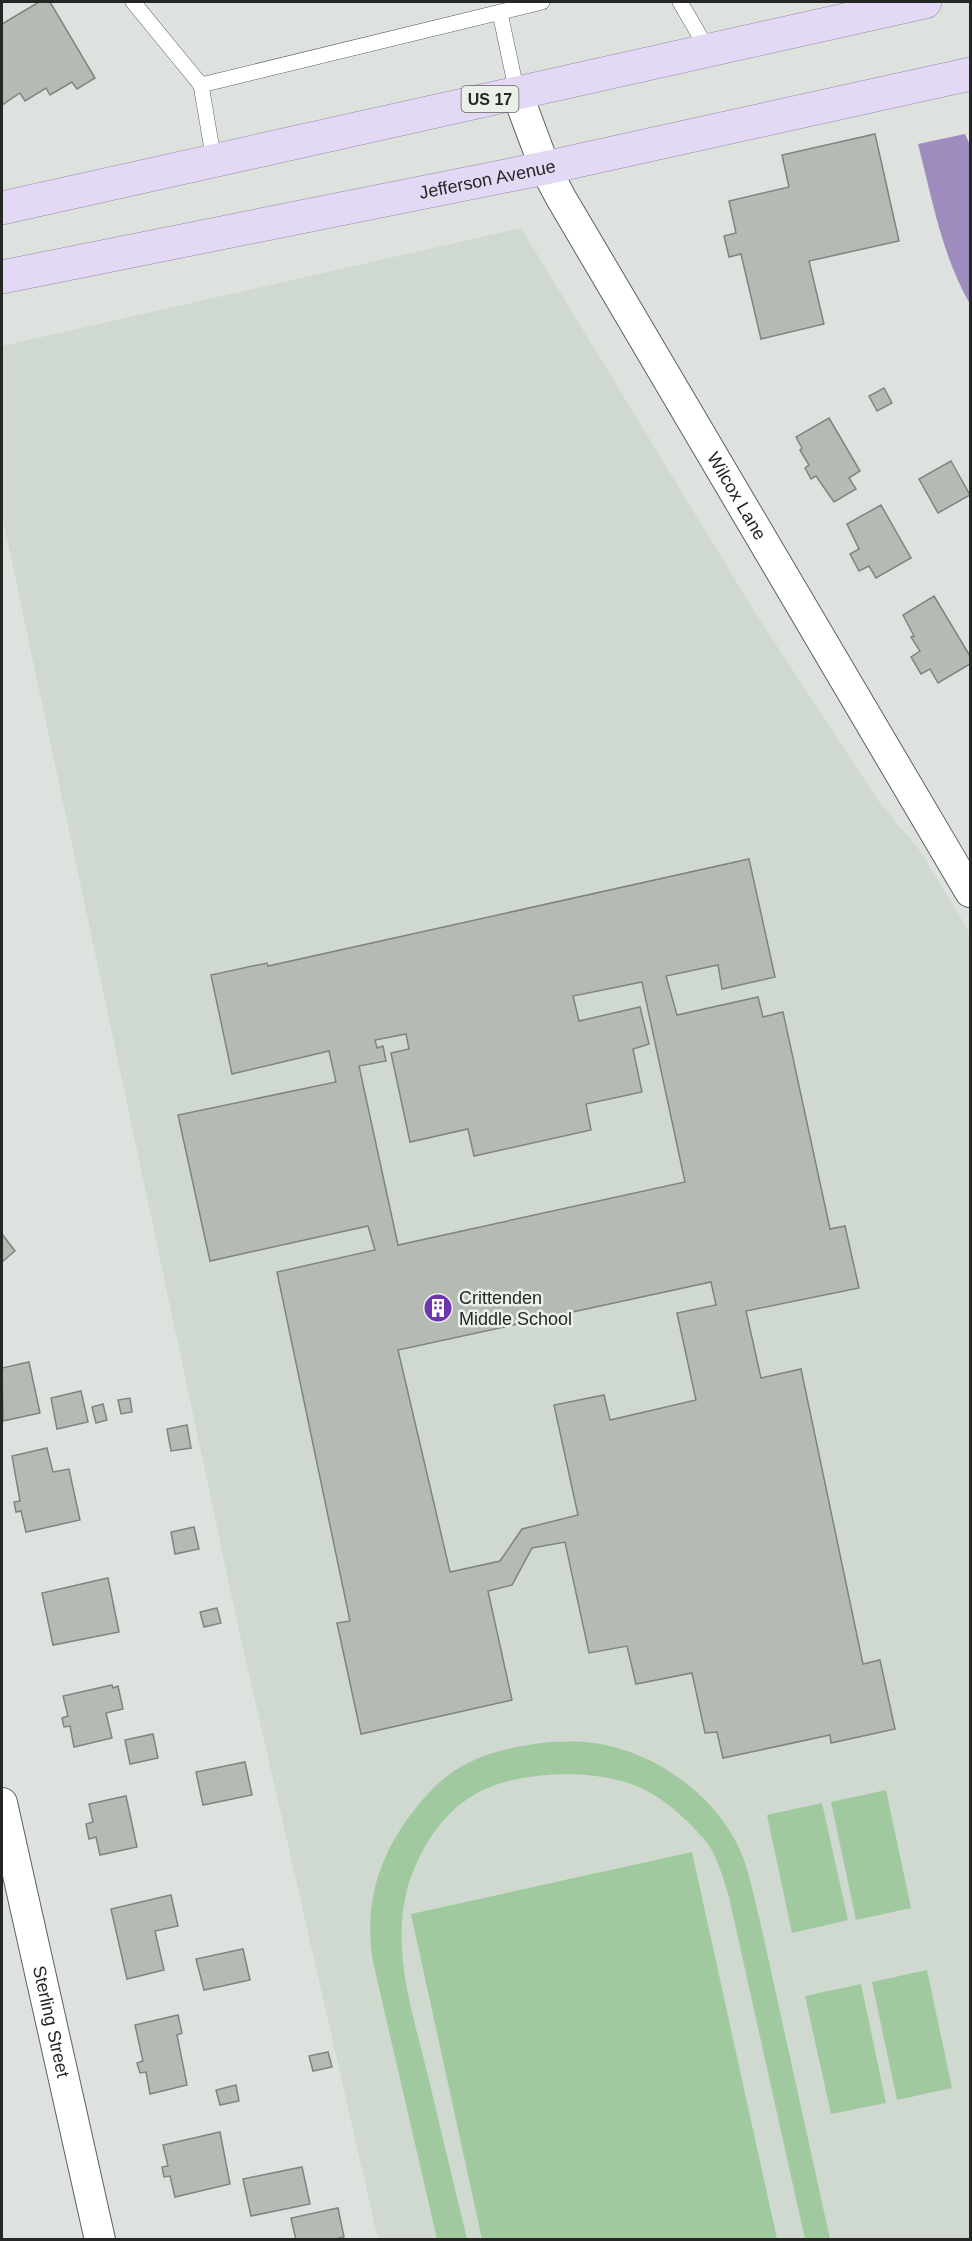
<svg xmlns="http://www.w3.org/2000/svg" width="972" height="2241" font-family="Helvetica,sans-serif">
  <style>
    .built { fill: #cfd9cf }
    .green { fill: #a1c99f }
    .water { fill: #9f8cbf }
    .building { fill: #b6bab5; stroke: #808480; stroke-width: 1.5; fill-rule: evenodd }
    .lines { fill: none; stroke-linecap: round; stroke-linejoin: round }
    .service-casing { stroke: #5e615d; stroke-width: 16 }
    .minor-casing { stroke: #5e615d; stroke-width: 32 }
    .primary-casing { stroke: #948aa8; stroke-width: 34 }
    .service { stroke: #fff; stroke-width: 15 }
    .minor { stroke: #fff; stroke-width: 30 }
    .primary { stroke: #e3d9f5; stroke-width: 33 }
    .labels { text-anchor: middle; stroke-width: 5; stroke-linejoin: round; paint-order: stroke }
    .shield { fill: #ecf0eb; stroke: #616360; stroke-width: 1.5 }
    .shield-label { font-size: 16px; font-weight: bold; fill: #252725 }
    .street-label { font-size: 18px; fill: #252725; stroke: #ecf0eb }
    .poi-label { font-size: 18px; fill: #252725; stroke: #ecf0eb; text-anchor: start }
  </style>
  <rect width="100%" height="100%" fill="#dee2de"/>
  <polygon class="built" points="521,228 756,614 880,803 918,848 970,933 970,2239 378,2239 238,1626 2,515 2,346"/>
  <g class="green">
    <path d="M548,1742c12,0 25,-1 37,0 61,5 123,46 151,100 13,24 17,53 24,79l70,318h-25l-76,-342c-6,-19 -12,-43 -25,-58 -20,-23 -47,-47 -76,-56 -45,-15 -123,-12 -162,17 -30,21 -51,58 -60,94 -14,60 8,124 22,182 13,55 26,109 39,163h-30l-64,-277c-10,-60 7,-111 46,-158 14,-17 29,-31 49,-41 25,-13 53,-17 80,-21z"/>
    <polygon points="886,1790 911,1908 856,1920 831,1802"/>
    <polygon points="822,1803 848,1920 792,1933 767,1815"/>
    <polygon points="692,1852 777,2239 482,2239 411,1914"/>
    <polygon points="927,1970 952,2088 897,2100 872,1982"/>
    <polygon points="861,1984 886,2103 831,2114 805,1996"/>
  </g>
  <path class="water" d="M965,134l5,11v159c-28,-48 -38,-106 -52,-160z"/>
  <g class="building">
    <polygon points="39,2 50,2 95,78 77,89 72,82 50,95 46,88 25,101 20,93 2,105 2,24"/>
    <polygon points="875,134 899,241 809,261 824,324 761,339 741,254 729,257 724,236 736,233 729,201 789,187 782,155"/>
    <polygon points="884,388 892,403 877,411 869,396"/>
    <polygon points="829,418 860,471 849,478 856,489 834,502 816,476 811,479 805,468 809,465 800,450 802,448 796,437"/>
    <polygon points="951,461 970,495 938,513 919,479"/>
    <polygon points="881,505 911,558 876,578 869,566 859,571 850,554 859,549 847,524"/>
    <polygon points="934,596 970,656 970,664 938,683 930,669 921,674 911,657 920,651 911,637 914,636 903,615"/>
    <path d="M749,859l26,118 -53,12 -4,-24 -52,11 11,39 81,-18 5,20 20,-5 47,217 15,-3 14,62 -113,23 15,67 40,-9 62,295 17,-4 15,69 -64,14 -1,-8 -107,23 -6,-26 -12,1 -13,-60 -56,11 -9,-38 -38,7 -24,-111 -33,6 -20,37 -24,6 24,109 -151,34 -24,-111 13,-2 -73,-349 98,-22 -7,-24 -158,35 -32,-146 158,-33 -7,-31 -97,23 -21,-99 56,-12 1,3zM642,982l43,200 -287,63 -39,-179 27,-5 -3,-15 -6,2 -2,-8 31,-6 3,15 -18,4 19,89 58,-13 6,27 117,-26 -5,-26 56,-12 -9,-43 16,-5 -9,-37 -61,14 -6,-25zM711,1282l5,23 -39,8 19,87 -86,20 -6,-25 -50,10 24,110 -56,14 -22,32 -50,11 -52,-222z"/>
    <polygon points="2,1234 15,1251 2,1262"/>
    <polygon points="29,1362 40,1413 3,1421 2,1368"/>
    <polygon points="81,1391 88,1422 57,1429 51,1398"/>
    <polygon points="130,1398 132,1412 121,1414 118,1400"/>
    <polygon points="103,1404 107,1420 96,1423 92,1407"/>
    <polygon points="187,1425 191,1448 171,1451 167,1429"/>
    <polygon points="47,1448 53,1472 69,1469 80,1520 26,1532 21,1511 16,1512 14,1502 20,1501 12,1456"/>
    <polygon points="194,1527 199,1549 175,1554 171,1532"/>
    <polygon points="108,1578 119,1632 53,1645 42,1593"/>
    <polygon points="217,1608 221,1623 204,1627 200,1612"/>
    <polygon points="112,1685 113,1688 118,1686 123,1709 106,1713 112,1738 74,1747 70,1726 64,1727 62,1718 68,1716 63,1696"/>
    <polygon points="153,1734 158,1758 130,1764 125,1740"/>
    <polygon points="245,1762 252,1795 203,1805 196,1772"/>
    <polygon points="126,1796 137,1847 100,1855 96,1837 89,1839 86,1824 93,1822 89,1804"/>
    <polygon points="171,1895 178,1926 155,1931 164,1970 127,1979 111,1909"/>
    <polygon points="243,1949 250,1980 204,1990 196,1959"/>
    <polygon points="178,2015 182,2033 177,2035 187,2085 150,2094 146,2072 140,2073 137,2063 143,2061 135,2025"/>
    <polygon points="328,2052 332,2067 313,2071 309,2056"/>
    <polygon points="236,2085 239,2101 220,2105 216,2090"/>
    <polygon points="220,2132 230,2184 175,2197 170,2176 164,2177 162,2167 168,2166 163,2145"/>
    <polygon points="302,2167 310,2204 251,2216 243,2179"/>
    <polygon points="338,2208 344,2237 331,2240 296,2240 291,2218"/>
  </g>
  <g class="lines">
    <g class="service-casing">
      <g id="service">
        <polyline points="133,2 201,85"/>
        <polyline points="680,2 708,50"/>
        <polyline points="500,13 517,93"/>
        <polyline points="214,161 201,85 542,2"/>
      </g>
    </g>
    <g class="minor-casing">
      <g id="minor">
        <path id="s1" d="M517,93l28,75 16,30 409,694"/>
        <path id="s2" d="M2,1803l98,437"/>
      </g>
    </g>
    <g class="primary-casing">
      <g id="primary">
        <polyline points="2,208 925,2"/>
        <path id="s3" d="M2,277l543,-109 425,-94"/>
      </g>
    </g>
    <use href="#service" class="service"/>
    <use href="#minor" class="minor"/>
    <use href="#primary" class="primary"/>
  </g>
  <defs>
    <g id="building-disc" transform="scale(1.5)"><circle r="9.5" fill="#6d36ad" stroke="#ecf0eb"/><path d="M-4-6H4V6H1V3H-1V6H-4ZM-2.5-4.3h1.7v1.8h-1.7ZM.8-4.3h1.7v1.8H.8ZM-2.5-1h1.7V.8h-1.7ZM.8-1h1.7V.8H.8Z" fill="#fff"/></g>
  </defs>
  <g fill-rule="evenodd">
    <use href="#building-disc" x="438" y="1308"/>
  </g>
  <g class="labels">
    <rect class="shield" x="461.5" y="86" width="57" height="26" rx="4.5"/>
    <g class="shield-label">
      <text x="490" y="105">US 17</text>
    </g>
    <g class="street-label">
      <text dy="6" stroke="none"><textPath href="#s3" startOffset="495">Jefferson Avenue</textPath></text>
      <text dy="6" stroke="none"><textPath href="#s1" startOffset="460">Wilcox Lane</textPath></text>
      <text dy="6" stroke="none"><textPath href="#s2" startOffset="224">Sterling Street</textPath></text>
    </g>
    <g class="poi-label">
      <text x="459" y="1304">Crittenden<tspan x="459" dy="21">Middle School</tspan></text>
    </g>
  </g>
  <rect width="972" height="2241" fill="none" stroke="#252725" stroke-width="6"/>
</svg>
